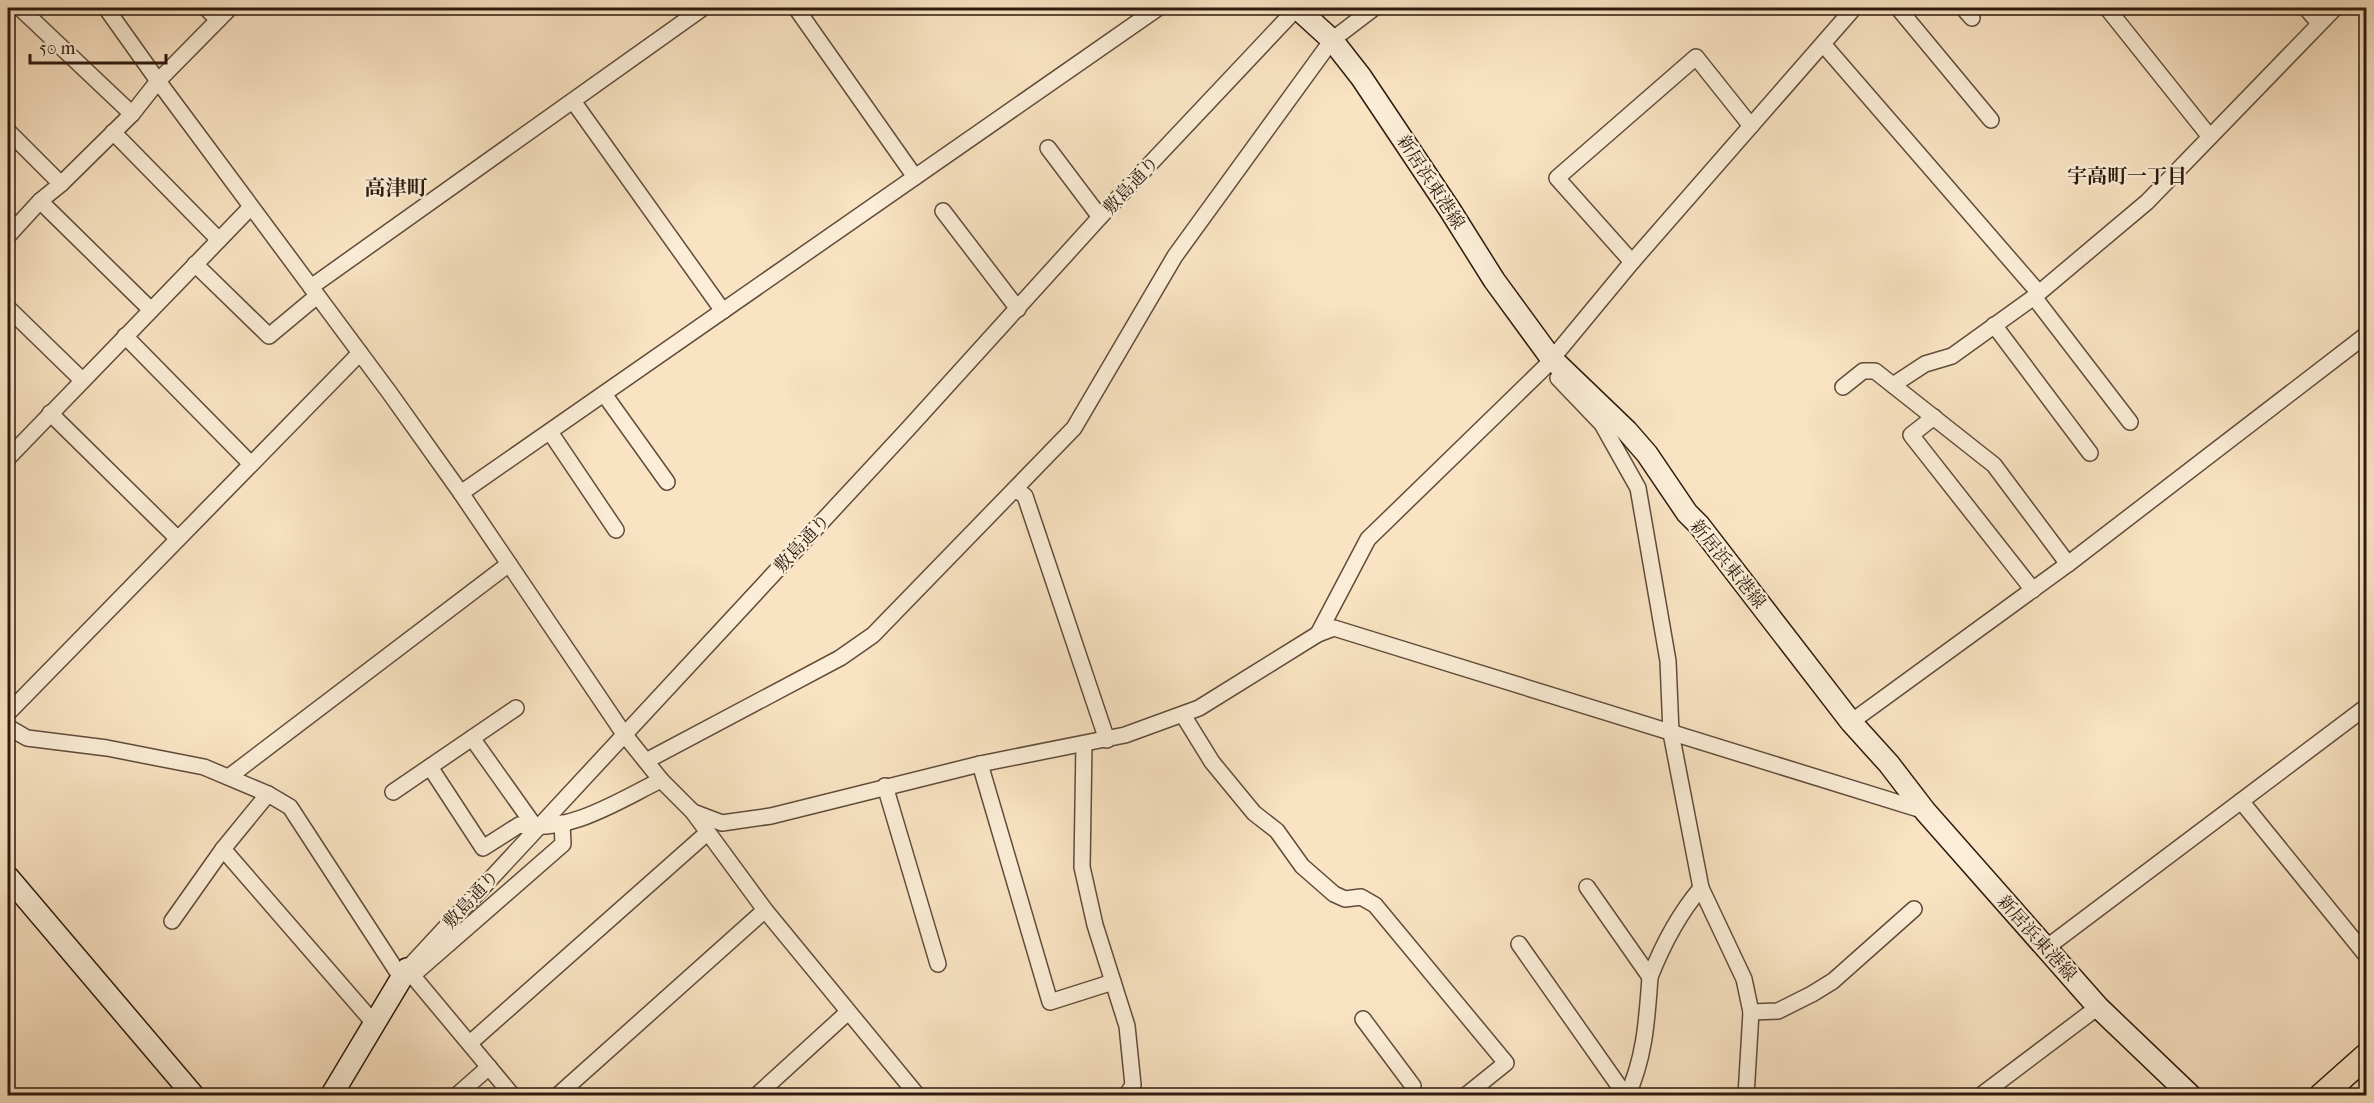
<svg xmlns="http://www.w3.org/2000/svg" width="2374" height="1103" font-family="'IM FELL French Canon','Noto Serif JP',serif">
  <style>
    .lines { fill: none; stroke-linecap: round; stroke-linejoin: round }
    .street-casing { stroke: #604c3b; stroke-width: 18 }
    .secondary-casing { stroke: #2d1a0e; stroke-width: 24 }
    .primary-casing { stroke: #2d1a0e; stroke-width: 27 }
    .street { stroke: #fbedd7; stroke-width: 15 }
    .secondary { stroke: #fbedd7; stroke-width: 21 }
    .primary { stroke: #f9e3c2; stroke-width: 24 }
    .labels { text-anchor: middle; stroke-width: 4.5; stroke-linejoin: round; paint-order: stroke }
    .street-label { font-size: 18px; fill: #2d1a0e; stroke: #fbedd7 }
    .neighbourhood-label { font-size: 20px; font-weight: bold; fill: #2d1a0e; stroke: #fbedd7 }
    .quarter-label { font-size: 21px; font-weight: bold; fill: #2d1a0e; stroke: #fbedd7 }
  </style>
  <rect width="100%" height="100%" fill="#f9e3c2"/>
  <filter id="stains"><feTurbulence type="fractalNoise" baseFrequency=".00333" numOctaves="4"/><feColorMatrix values="0 0 0 0 .2 0 0 0 0 .09 0 0 0 0 .02 0 0 0 .5 -.17"/></filter>
  <radialGradient id="worn" r=".72"><stop offset=".6" stop-color="#630" stop-opacity="0"/><stop offset="1" stop-color="#630" stop-opacity=".3"/></radialGradient>
  <g class="lines">
    <g class="street-casing">
      <g id="street">
        <polyline points="20,8 132,114"/>
        <polyline points="106,8 158,81 389,392 461,493 624,734 661,780 693,812 722,823 771,816 980,764 1125,735 1199,708 1318,634 1334,628 1925,811"/>
        <polyline points="206,8 218,20"/>
        <polyline points="796,8 915,177"/>
        <polyline points="1898,8 1991,120"/>
        <polyline points="1963,8 1972,18"/>
        <polyline points="2107,8 2210,137"/>
        <polyline points="2306,8 2319,23"/>
        <polyline points="1823,44 2039,293"/>
        <polyline points="573,101 723,311"/>
        <polyline points="8,131 61,184"/>
        <polyline points="113,132 219,240"/>
        <polyline points="1048,148 1100,217"/>
        <polyline points="40,201 151,310"/>
        <polyline points="943,211 1018,309"/>
        <polyline points="8,236 40,201 61,184 132,114 158,81 230,8"/>
        <polyline points="1632,262 1557,178 1696,57 1751,126"/>
        <polyline points="195,264 269,336 317,296"/>
        <polyline points="311,287 703,8"/>
        <polyline points="2034,297 2130,422"/>
        <polyline points="8,308 82,380"/>
        <polyline points="1994,325 2090,453"/>
        <polyline points="125,336 251,464"/>
        <path d="M1558,378l44,46 36,64 30,173 3,72 30,155c-23,27 -38,56 -51,89l-63,-90"/>
        <polyline points="1893,385 1925,364 1952,356 2034,297 2147,202 2335,8"/>
        <polyline points="1843,387 1863,371 1875,371 1994,465 2068,564"/>
        <polyline points="604,394 667,482"/>
        <polyline points="50,413 178,539"/>
        <polyline points="1934,417 1911,435 2033,590"/>
        <polyline points="550,432 616,530"/>
        <polyline points="8,458 251,207"/>
        <polyline points="1015,489 1025,496 1107,740"/>
        <polyline points="461,493 1158,8"/>
        <polyline points="1318,634 1368,539 1546,366 1632,262 1854,8"/>
        <polyline points="8,713 360,353"/>
        <polyline points="1183,715 1212,762 1254,813 1277,831 1302,866 1334,894 1345,899 1361,897 1375,905 1506,1063 1465,1096"/>
        <polyline points="1851,722 2068,564 2366,335"/>
        <polyline points="8,727 27,738 107,748 204,767 268,794 290,807 402,979"/>
        <polyline points="472,738 536,828"/>
        <polyline points="1084,744 1082,867 1095,925 1127,1026 1133,1085 1126,1096"/>
        <polyline points="646,761 840,658 873,635 1074,428 1175,256 1332,40 1374,8"/>
        <polyline points="980,764 1050,1002 1113,982"/>
        <path d="M430,767l53,81 36,-23c50,9 99,-24 142,-45"/>
        <polyline points="230,776 509,564"/>
        <polyline points="885,786 938,964"/>
        <polyline points="393,792 516,708"/>
        <polyline points="2241,801 2366,955"/>
        <polyline points="693,812 765,910 918,1096"/>
        <polyline points="223,849 373,1022"/>
        <polyline points="1701,888 1744,979 1751,1012 1778,1011 1812,994 1833,981 1914,909"/>
        <polyline points="172,921 223,849 268,794"/>
        <polyline points="1519,944 1626,1096"/>
        <polyline points="2046,948 2366,707"/>
        <polyline points="414,974 563,844 562,823"/>
        <polyline points="1363,1019 1413,1086 1410,1096"/>
        <polyline points="470,1043 707,833"/>
        <polyline points="456,1096 489,1067"/>
        <polyline points="513,1096 407,969 907,430 1100,217 1297,8"/>
        <polyline points="557,1096 765,910"/>
        <polyline points="756,1096 848,1012"/>
        <path d="M1627,1096c18,-38 20,-78 23,-119"/>
        <polyline points="1746,1096 1751,1012"/>
        <polyline points="1980,1096 2098,1007"/>
      </g>
    </g>
    <g class="secondary-casing">
      <g id="secondary">
        <polyline points="1297,8 1332,40 1361,77 1450,210 1494,280 1551,358 1627,431 1647,454 1687,513 1699,525 1851,722 1889,764 1925,811 2098,1007 2191,1096"/>
        <polyline points="8,877 194,1096"/>
        <polyline points="331,1096 407,969"/>
      </g>
    </g>
    <g class="primary-casing">
      <polyline id="primary" points="2321,1096 2366,1056"/>
    </g>
    <use href="#street" class="street"/>
    <use href="#secondary" class="secondary"/>
    <use href="#primary" class="primary"/>
  </g>
  <g class="labels">
    <g class="street-label">
      <text transform="translate(1431 182) rotate(57)" y="6">新居浜東港線</text>
      <text transform="translate(1131 185) rotate(-47)" y="6">敷島通り</text>
      <text transform="translate(802 543) rotate(-47)" y="6">敷島通り</text>
      <text transform="translate(1728 564) rotate(51)" y="6">新居浜東港線</text>
      <text transform="translate(471 899) rotate(-47)" y="6">敷島通り</text>
      <text transform="translate(2037 938) rotate(48)" y="6">新居浜東港線</text>
    </g>
    <g class="neighbourhood-label">
      <text x="2127" y="183">宇高町一丁目</text>
    </g>
    <g class="quarter-label">
      <text x="396" y="195">高津町</text>
    </g>
  </g>
  <rect width="2374" height="1103" fill="none" stroke="#f9e3c2" stroke-width="30"/>
  <rect x="9" y="9" width="2356" height="1085" fill="none" stroke="#2d1a0e" stroke-width="3"/>
  <rect x="15" y="15" width="2344" height="1073" fill="none" stroke="#2d1a0e" stroke-width="1.5"/>
  <path d="M30 54v9h136v-9" fill="none" stroke="#2d1a0e" stroke-width="3"/>
  <text x="39" y="54" font-size="18" fill="#2d1a0e" stroke="#fbedd7" stroke-width="4.5" paint-order="stroke">50 m</text>
  <rect width="100%" height="100%" filter="url(#stains)"/>
  <rect width="100%" height="100%" fill="url(#worn)"/>
</svg>
